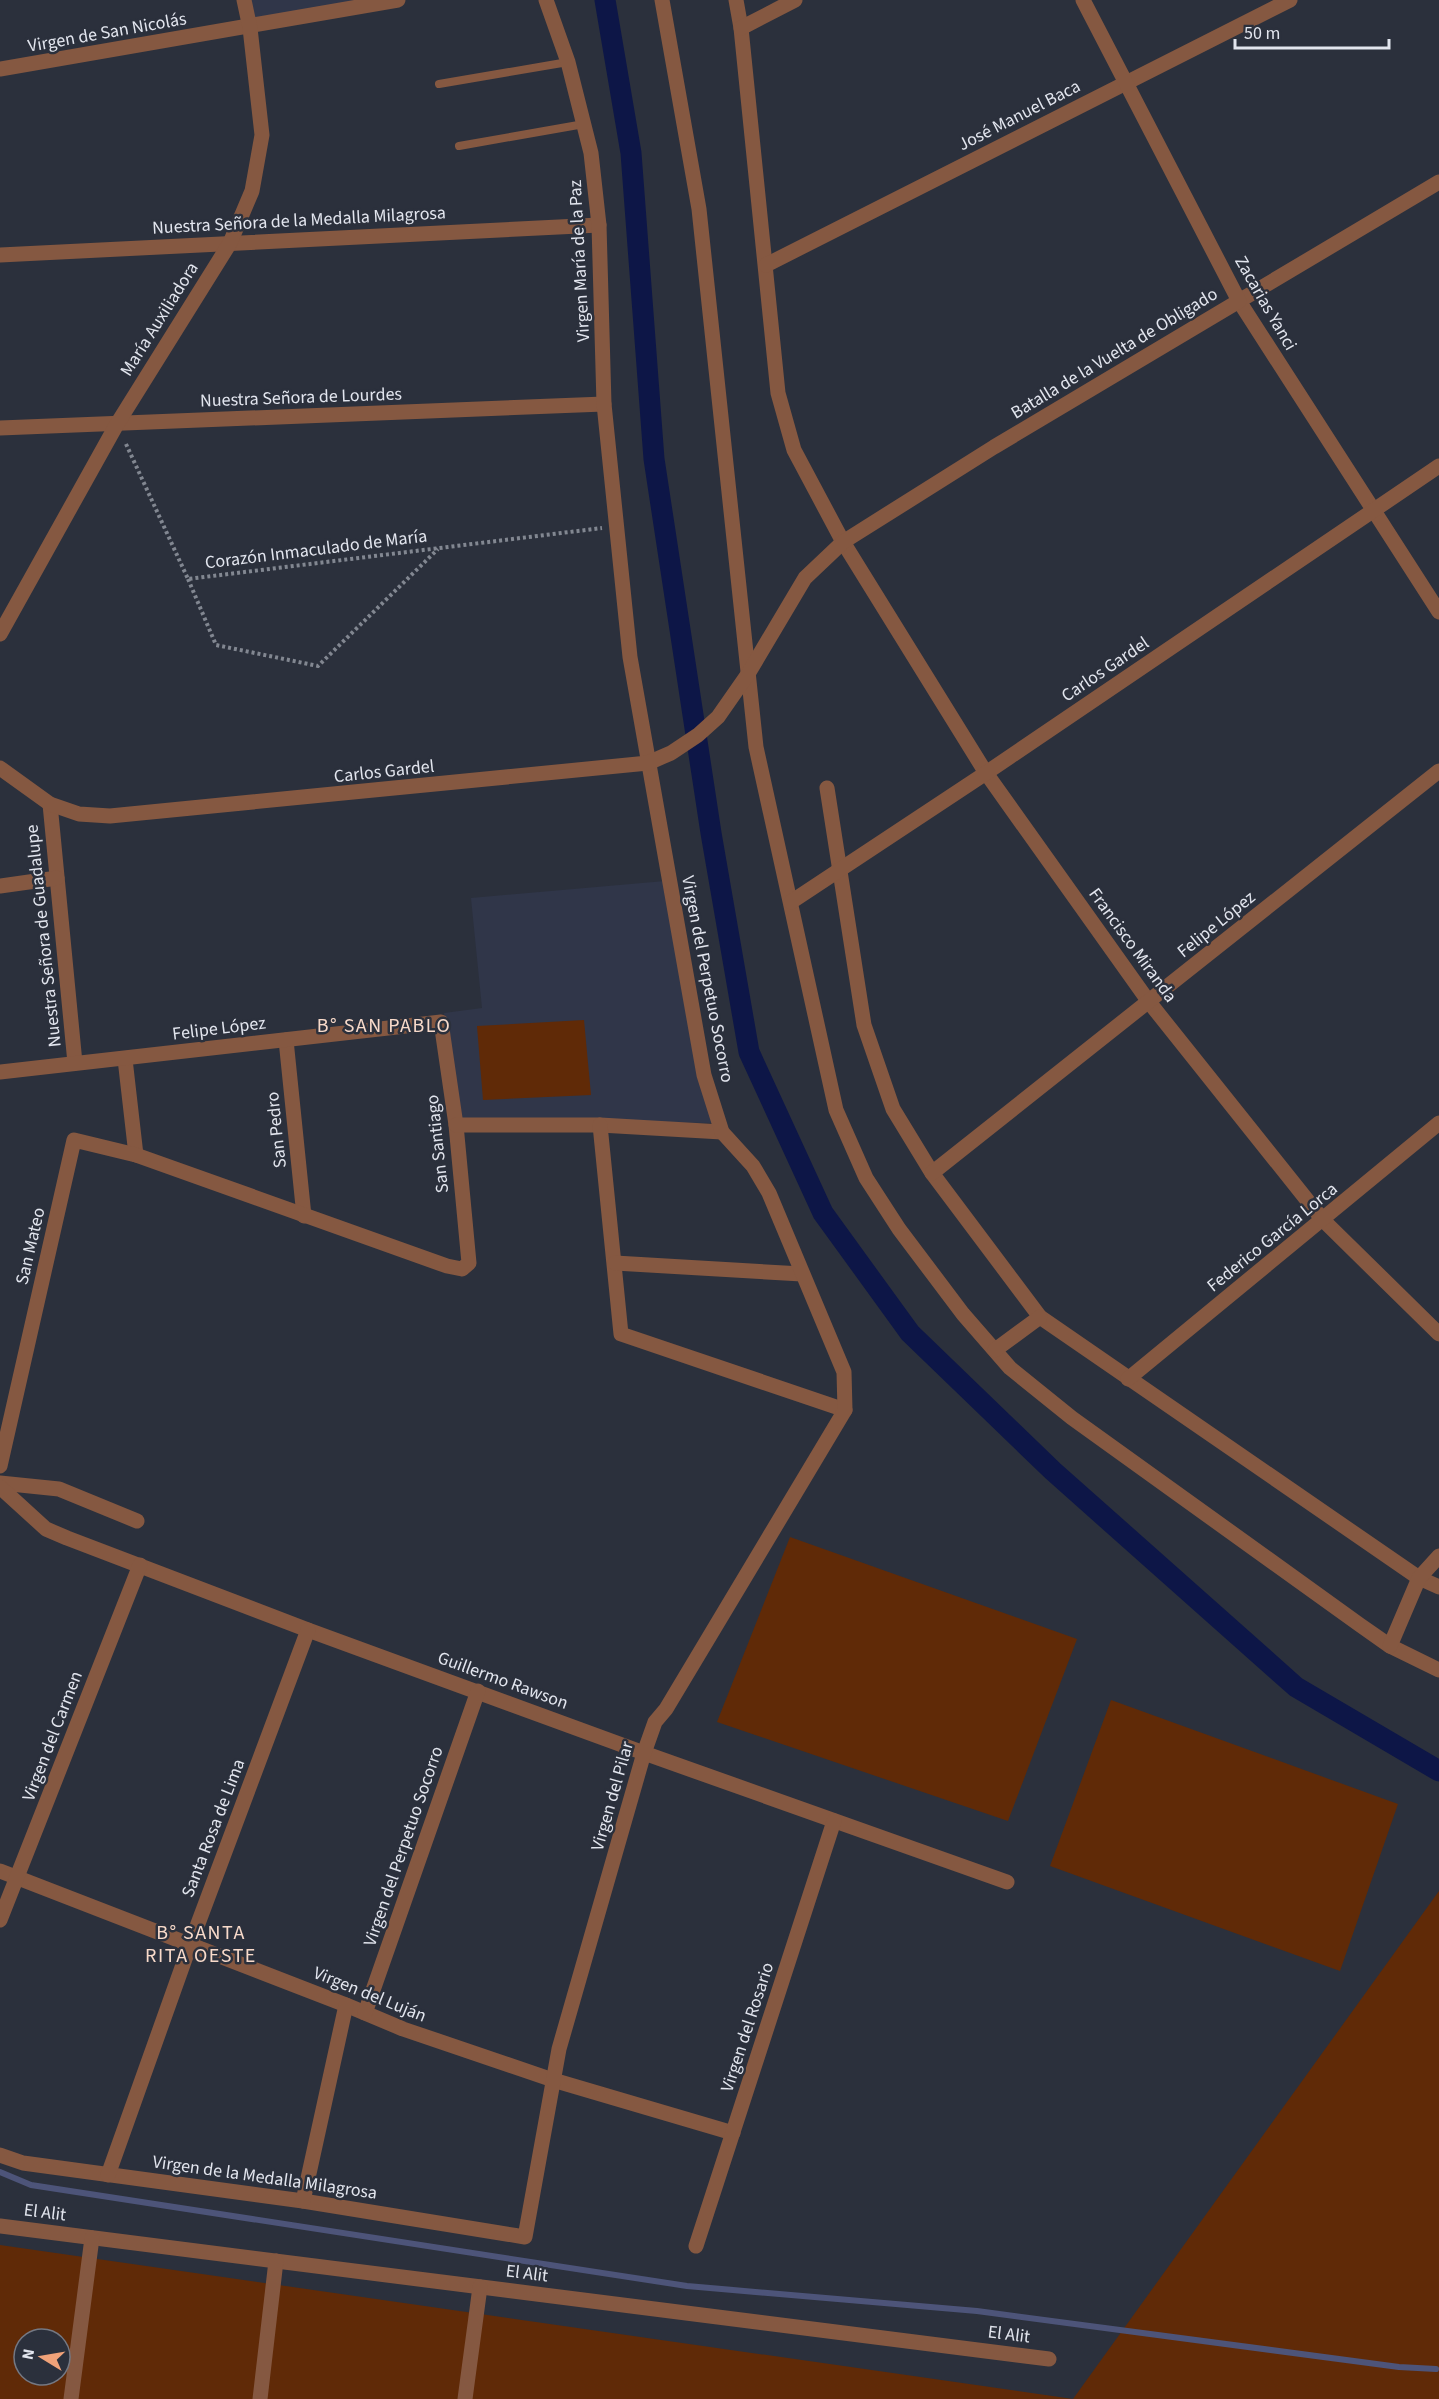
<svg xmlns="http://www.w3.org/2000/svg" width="1439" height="2399" font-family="'Source Sans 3',sans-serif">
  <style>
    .built { fill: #303649 }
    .green { fill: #602a07; fill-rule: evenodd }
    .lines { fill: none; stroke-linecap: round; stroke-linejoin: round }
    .stream { stroke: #4d5479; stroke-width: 6 }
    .canal { stroke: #0d1647; stroke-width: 21 }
    .path { stroke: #828791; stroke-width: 4; stroke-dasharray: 3 3; stroke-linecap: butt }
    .service { stroke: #855841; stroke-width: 8 }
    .minor { stroke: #855841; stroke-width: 15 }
    .tertiary { stroke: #855841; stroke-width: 15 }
    .labels { text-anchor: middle; stroke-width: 5; stroke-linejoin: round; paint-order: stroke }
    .street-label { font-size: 18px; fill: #e2e5ee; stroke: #2b303c }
    .neighbourhood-label { font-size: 20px; letter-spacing: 1.5px; fill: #f8daca; stroke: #2b303c }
  </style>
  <rect width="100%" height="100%" fill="#2b303c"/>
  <g class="built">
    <polygon points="245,0 394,0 250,27"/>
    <polygon points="665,881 714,1123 460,1120 444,1013 482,1008 471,898"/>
  </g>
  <g class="green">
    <polygon points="584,1020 591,1095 483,1100 477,1026"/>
    <polygon points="790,1537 1077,1639 1008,1821 717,1722"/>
    <polygon points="1111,1700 1398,1804 1340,1971 1050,1866"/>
    <path d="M1439,1891v508h-1439v-154l1073,154zM24,2339h36v36h-36z"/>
  </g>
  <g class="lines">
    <polyline class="stream" points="0,2172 31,2185 687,2286 977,2311 1399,2367 1436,2369"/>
    <polyline class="canal" points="605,0 631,153 654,459 711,833 749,1052 823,1213 910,1333 1053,1471 1296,1687 1439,1771"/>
    <g class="path">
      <polyline points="126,444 188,579 602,528"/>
      <polyline points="188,579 216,645 318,666 438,549"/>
    </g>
    <g class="service">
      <polyline points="439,84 568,62"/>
      <polyline points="459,146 584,124"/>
    </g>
    <g class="minor">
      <polyline points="662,0 699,209 756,747 836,1110 866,1178 899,1229 963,1314 1010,1368 1072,1418 1360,1625 1390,1646 1439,1670"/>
      <polyline points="736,0 741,28 778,393 794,450 843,542 986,773 1149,1002 1323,1220 1439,1334"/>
      <polyline points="741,28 795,0"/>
      <polyline points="0,69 398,0"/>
      <polyline points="1439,182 1239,301 1439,612"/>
      <polyline points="0,255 599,225"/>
      <polyline points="766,265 1290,0"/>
      <polyline points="0,428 604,404"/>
      <polyline points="0,634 117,424 230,243 252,191 262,135 250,28 244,0"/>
      <polyline points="827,788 864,1025 893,1109 932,1173 1040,1317 1419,1578 1439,1587"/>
      <polyline points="50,804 75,1063"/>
      <polyline points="0,886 57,878"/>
      <polyline points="791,902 986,773 1439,466"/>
      <polyline points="286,1040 304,1216"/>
      <polyline points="125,1059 136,1155"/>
      <polyline points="0,1072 441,1022 456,1125 469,1263 462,1269 447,1266 136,1155 74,1140 0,1466"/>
      <polyline points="456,1125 600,1125 722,1132"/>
      <polyline points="600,1125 621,1334 845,1410"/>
      <polyline points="932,1173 1439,771"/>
      <polyline points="615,1263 802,1274"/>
      <polyline points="995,1350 1040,1317"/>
      <polyline points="1128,1379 1439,1123"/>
      <polyline points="0,1483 59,1489 137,1521"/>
      <polyline points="0,1487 46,1529 67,1538 308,1630 644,1753 1007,1882"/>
      <polyline points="1390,1646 1419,1578 1439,1556"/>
      <polyline points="0,1871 346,2005 403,2029 553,2080 733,2133"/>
      <polyline points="0,1920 140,1565"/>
      <polyline points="365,2013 478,1691"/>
      <polyline points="0,2155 23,2163 303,2201 525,2237 559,2049 644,1753 655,1722 666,1709 845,1410 844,1372 769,1193 753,1166 722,1132 704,1075 630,657 604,404 599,225 591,153 568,62 546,0"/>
      <polyline points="108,2175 190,1945 308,1630"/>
      <polyline points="303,2201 346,2005"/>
      <polyline points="0,2226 1049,2359"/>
      <polyline points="696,2246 834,1821"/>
      <polyline points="71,2399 92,2238"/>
      <polyline points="260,2399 276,2261"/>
      <polyline points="465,2399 480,2287"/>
    </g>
    <polyline class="tertiary" points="0,768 50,804 79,814 110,816 648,763 671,753 698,735 718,717 748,674 805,578 843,542 994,447 1239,301 1083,0"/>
  </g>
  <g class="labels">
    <g class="street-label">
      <text transform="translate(107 32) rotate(-10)" y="6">Virgen de San Nicolás</text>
      <text transform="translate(1019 115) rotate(-27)" y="6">José Manuel Baca</text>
      <text transform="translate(299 220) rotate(-3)" y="6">Nuestra Señora de la Medalla Milagrosa</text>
      <text transform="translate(579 261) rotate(-93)" y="6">Virgen María de la Paz</text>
      <text transform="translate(1266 303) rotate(60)" y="6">Zacarias Yanci</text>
      <text transform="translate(159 319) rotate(-58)" y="6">María Auxiliadora</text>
      <text transform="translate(1114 353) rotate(-31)" y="6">Batalla de la Vuelta de Obligado</text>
      <text transform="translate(301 397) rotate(-2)" y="6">Nuestra Señora de Lourdes</text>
      <text transform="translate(316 549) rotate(-7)" y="6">Corazón Inmaculado de María</text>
      <text transform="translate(1105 669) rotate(-34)" y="6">Carlos Gardel</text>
      <text transform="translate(384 771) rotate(-6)" y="6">Carlos Gardel</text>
      <text transform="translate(1216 924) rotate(-39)" y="6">Felipe López</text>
      <text transform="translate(43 936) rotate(-96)" y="6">Nuestra Señora de Guadalupe</text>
      <text transform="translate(1133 945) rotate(54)" y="6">Francisco Miranda</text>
      <text transform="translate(708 979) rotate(79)" y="6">Virgen del Perpetuo Socorro</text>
      <text transform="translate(219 1028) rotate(-7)" y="6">Felipe López</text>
      <text transform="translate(276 1130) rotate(-96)" y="6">San Pedro</text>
      <text transform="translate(437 1144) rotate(-96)" y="6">San Santiago</text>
      <text transform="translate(1272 1237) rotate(-39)" y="6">Federico García Lorca</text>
      <text transform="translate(30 1246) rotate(-77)" y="6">San Mateo</text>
      <text transform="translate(503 1680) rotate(20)" y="6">Guillermo Rawson</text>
      <text transform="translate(52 1736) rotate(-69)" y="6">Virgen del Carmen</text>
      <text transform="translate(612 1796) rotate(-74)" y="6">Virgen del Pilar</text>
      <text transform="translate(213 1828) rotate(-69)" y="6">Santa Rosa de Lima</text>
      <text transform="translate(403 1846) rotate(-71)" y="6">Virgen del Perpetuo Socorro</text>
      <text transform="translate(370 1994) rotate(22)" y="6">Virgen del Luján</text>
      <text transform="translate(747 2027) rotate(-72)" y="6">Virgen del Rosario</text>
      <text transform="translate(265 2177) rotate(8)" y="6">Virgen de la Medalla Milagrosa</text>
      <text transform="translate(45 2212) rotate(7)" y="6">El Alit</text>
      <text transform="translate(527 2273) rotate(7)" y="6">El Alit</text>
      <text transform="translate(1009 2334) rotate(7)" y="6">El Alit</text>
    </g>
    <g class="neighbourhood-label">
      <text x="384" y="1032">B° SAN PABLO</text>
      <text x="201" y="1939">B° SANTA<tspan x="201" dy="23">RITA OESTE</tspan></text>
    </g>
  </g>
  <g transform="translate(42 2357) rotate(281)"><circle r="28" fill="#2b303c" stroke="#747883" stroke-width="1.5"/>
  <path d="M0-4.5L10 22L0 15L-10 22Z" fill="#f0a279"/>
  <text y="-9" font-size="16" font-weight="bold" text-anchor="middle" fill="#e2e5ee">N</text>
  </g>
  <path d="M1235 39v9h154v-9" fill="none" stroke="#e2e5ee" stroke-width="3"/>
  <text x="1244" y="39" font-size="18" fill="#e2e5ee" stroke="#2b303c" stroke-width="4.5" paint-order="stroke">50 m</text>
</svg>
